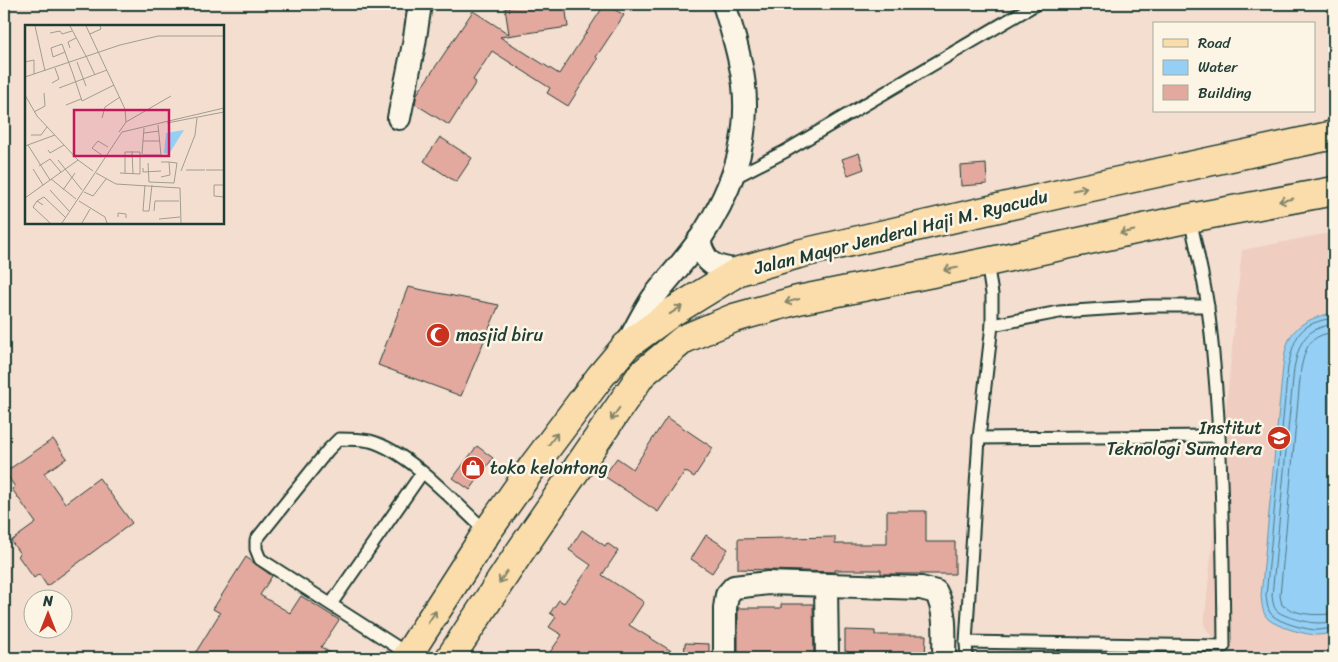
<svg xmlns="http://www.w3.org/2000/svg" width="1338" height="662" font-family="Sriracha,sans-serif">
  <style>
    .built { fill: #efcec1 }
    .water { fill: #95cff5; stroke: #6695a8 }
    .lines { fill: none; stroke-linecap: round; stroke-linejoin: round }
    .shore { stroke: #4e7781; stroke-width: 1 }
    .building { fill: #e3a99f; stroke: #1f3d34 }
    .service-casing { stroke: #1f3d34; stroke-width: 15 }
    .minor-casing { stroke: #1f3d34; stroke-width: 26 }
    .primary-casing { stroke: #1f3d34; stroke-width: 31 }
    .service { stroke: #fcf5e5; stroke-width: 11 }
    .minor { stroke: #fcf5e5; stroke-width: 22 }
    .primary { stroke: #fbddab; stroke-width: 28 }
    .oneway { stroke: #82856a }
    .labels { text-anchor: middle; stroke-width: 5; stroke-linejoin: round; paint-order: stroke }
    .street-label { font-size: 18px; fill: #1f3d34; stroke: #fcf5e5 }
    .poi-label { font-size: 18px; fill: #1f3d34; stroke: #fcf5e5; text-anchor: start }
    .inset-road { fill: none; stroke: #9f9e92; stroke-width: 1 }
    .view { fill: #c2185b; fill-opacity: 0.15; stroke: #c2185b; stroke-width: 2.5 }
    .inset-edge { fill: none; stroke: #1f3d34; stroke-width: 2.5 }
  </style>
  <rect width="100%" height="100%" fill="#f4ded0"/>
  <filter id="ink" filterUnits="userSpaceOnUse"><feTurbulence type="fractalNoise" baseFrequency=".02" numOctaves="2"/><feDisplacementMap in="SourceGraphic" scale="10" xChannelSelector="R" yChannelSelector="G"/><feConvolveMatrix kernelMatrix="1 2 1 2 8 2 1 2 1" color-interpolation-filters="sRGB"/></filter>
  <g filter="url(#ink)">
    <polygon class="built" points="1334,232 1334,658 1231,658 1221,652 1204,625 1242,250"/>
    <path class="water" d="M1334,313v320c-5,0 -11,2 -16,2 -12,0 -41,-8 -50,-16 -6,-6 -6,-15 -7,-23l22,-230c1,-8 2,-17 5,-24 7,-19 28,-26 46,-29z"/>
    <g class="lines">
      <g class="shore">
        <path d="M1334,318c-35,5 -39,17 -46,49l-22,229c1,6 1,14 6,19 8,8 35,15 46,15 5,0 11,-2 16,-2"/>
        <path d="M1334,324c-29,5 -34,16 -40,44l-22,228c1,5 1,11 5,15 7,6 31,12 41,12 6,0 11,-1 16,-1"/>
        <path d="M1334,332c-25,4 -28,14 -33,36l-21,228 2,9c18,11 32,10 52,9"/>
      </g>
    </g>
    <g class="building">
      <polygon points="533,4 565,4 568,27 500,37 559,74 605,4 624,15 596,57 598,59 568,106 547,93 550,88 492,51 473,80 476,82 449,125 415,104 417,94 473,11 509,34 505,8"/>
      <polygon points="440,137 472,158 456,182 424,161"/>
      <polygon points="859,153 864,169 848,175 842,159"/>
      <polygon points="986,164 987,184 961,186 960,166"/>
      <polygon points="408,287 499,305 461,396 378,365"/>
      <polygon points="667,417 713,448 694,477 685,471 658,512 604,476 617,458 633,469"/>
      <polygon points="53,439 67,458 44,473 65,503 99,478 132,523 47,586 39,574 34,578 18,556 20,554 11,541 36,523 12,489 15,487 5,472"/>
      <polygon points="477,446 493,458 470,490 453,478"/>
      <polygon points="887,511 926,511 926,542 955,542 955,574 881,574 881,570 835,570 835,572 738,569 738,539 835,537 835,544 887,544"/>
      <polygon points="582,530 605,546 607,543 618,551 602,575 644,602 629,625 683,658 546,658 562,635 549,627 556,617 550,613 559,600 564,603 591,565 569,550"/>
      <polygon points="706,535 728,549 712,573 691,559"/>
      <polygon points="246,557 272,576 260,595 290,613 301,596 339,620 321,647 338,658 206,658 196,652 220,613 213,609"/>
      <polygon points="781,604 813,604 814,657 738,658 738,608 781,608"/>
      <polygon points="845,630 875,631 875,635 926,635 925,658 847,658 847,651 845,651"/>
      <polygon points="685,643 709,644 709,658 684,658"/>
    </g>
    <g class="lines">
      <g class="service-casing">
        <g id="service">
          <polyline points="733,178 784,152 1036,4"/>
          <polyline points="992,325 1059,312 1150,306 1208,306"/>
          <polyline points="979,438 1218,436"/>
          <polyline points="331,604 422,473"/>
          <path d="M966,642l258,4c-1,-112 -2,-226 -16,-338 -4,-30 -12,-60 -18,-90"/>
          <path d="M408,654l-148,-95 -4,-10v-9l72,-90 11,-11c10,0 21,0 31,2 40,11 86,63 117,91"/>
          <polyline points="967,658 966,642 979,438 992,325 992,294 987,262"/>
        </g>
      </g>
      <g class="minor-casing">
        <g id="minor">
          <polyline points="399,118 414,44 420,4"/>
          <path d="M699,240c6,26 16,27 40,31"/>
          <path d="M627,345c8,-16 16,-32 26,-47 15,-20 33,-38 47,-59 36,-54 55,-112 40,-177 -4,-19 -10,-39 -16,-58"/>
          <polyline points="826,585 827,658"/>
          <path d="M725,658v-50l2,-13 7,-8 34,-4 153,5 15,4c11,21 8,44 8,66"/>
        </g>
      </g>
      <g class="primary-casing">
        <g id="primary">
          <polyline points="406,658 487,532 534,465 600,377 626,346 674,311 739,271 798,254 1077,190 1334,135"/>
          <polyline points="450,658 519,553 642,374 684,339 734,318 798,300 987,262 1190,218 1334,191"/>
        </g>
      </g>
      <use href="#service" class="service"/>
      <use href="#minor" class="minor"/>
      <use href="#primary" class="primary"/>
    </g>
    <defs><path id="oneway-shaft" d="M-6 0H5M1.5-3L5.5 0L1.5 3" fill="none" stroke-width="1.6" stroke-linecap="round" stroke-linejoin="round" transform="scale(1.25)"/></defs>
    <g class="oneway">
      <use href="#oneway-shaft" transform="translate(1080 189) rotate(-12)"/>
      <use href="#oneway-shaft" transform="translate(1286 200) rotate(169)"/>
      <use href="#oneway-shaft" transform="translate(1127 232) rotate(168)"/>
      <use href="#oneway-shaft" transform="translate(951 269) rotate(169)"/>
      <use href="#oneway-shaft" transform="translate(792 301) rotate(165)"/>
      <use href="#oneway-shaft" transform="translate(676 310) rotate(-33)"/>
      <use href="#oneway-shaft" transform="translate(615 414) rotate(125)"/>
      <use href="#oneway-shaft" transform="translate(553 439) rotate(-53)"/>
      <use href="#oneway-shaft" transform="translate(503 577) rotate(123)"/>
      <use href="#oneway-shaft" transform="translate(432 617) rotate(-57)"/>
    </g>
  </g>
  <defs>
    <g id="mosque-disc" transform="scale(1.25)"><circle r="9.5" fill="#c8321e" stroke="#fcf5e5"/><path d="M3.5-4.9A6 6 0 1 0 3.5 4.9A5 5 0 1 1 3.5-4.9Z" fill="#fff"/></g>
    <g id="university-disc" transform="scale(1.25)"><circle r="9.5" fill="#c8321e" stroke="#fcf5e5"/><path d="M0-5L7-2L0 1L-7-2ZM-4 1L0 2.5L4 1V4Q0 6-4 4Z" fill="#fff"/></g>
    <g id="shop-disc" transform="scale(1.25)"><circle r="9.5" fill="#c8321e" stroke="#fcf5e5"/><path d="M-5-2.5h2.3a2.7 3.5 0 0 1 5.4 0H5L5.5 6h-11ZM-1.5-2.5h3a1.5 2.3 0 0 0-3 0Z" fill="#fff"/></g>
  </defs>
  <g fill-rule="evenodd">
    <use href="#mosque-disc" x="438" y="335"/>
    <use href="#university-disc" x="1279" y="438"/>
    <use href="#shop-disc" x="473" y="468"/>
  </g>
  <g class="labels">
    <g class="street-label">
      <text transform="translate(901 232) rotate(-14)" y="6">Jalan Mayor Jenderal Haji M. Ryacudu</text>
    </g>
    <g class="poi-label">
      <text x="456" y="341">masjid biru</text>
      <text x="1262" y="434" text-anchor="end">Institut<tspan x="1262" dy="21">Teknologi Sumatera</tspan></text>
      <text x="490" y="474">toko kelontong</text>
    </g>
  </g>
  <g transform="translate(25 25)">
    <rect width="199" height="199" fill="#f4ded0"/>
    <path d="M159,105l-15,24 -5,-1 2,-20z" fill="#95cff5"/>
    <path class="inset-road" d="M10,1l10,45M45,1l17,32M61,1l39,83 1,13 -7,10M25,8l10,-2 2,3 10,-3M65,9l11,-5 -1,-3M45,23l-2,-6 8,-4M40,27l-12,5 -2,-9 11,-4 11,30 9,27 32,-16M62,33l8,17M0,37l9,-2v14M52,37l9,24M0,52l95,-32 38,-9h66M27,58l7,-4 -4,-11M34,63l48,-18M0,70l12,21 41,44 15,11M41,80l15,-6M9,87l11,-6 -1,-13M77,93l3,-11 15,-10M101,97l45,-26M142,98l57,-11M119,108l15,-2M6,110h10l6,-8M118,116h17M3,120l22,35M0,121l30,-11M23,125l2,3 14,-8M107,126l1,23M117,129l2,-26M117,130h19l-3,-30M78,131l-11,-8 6,-7 10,6M33,135l24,30M136,137h8l1,13 -9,2M123,138l1,19 25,1 3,-20 -8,-1M14,141l11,-7 11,13M118,143v4l18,-1M8,144l10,16M161,145h19M181,145h18M156,146l14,-36 2,-17M71,148l20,11 64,4M95,148l20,1v-22h-15v21M26,154l25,20M120,160l-2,26h6l3,-26M199,160h-10v11l10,1M155,163l1,35M25,165l19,21M38,165l12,-17M59,167l9,4 13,-17M0,173l53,-38M12,176l7,-4 21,20M54,176l26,16 2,6M18,180l-6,-4 -4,6 17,16M129,186l1,-10h24M93,192v-4l8,1v4M134,194l21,-2M37,198l60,-91 102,-24M57,198l8,-14"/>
    <path class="view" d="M49,85h95v46h-95z"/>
    <rect width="199" height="199" class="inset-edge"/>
  </g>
  <rect width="1338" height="662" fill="none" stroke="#fcf5e5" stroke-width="20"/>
  <rect x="10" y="10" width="1318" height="642" fill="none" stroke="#1f3d34" stroke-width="2" filter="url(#ink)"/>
  <rect x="1153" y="22" width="162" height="90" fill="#fcf5e5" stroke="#a4ab9e"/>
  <rect x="1163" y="39" width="25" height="8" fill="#fbddab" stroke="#a4ab9e"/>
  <text x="1198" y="48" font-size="15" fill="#1f3d34">Road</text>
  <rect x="1163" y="60" width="25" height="15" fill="#95cff5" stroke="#a4ab9e"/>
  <text x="1198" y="72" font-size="15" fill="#1f3d34">Water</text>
  <rect x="1163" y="85" width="25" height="15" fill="#e3a99f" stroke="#a4ab9e"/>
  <text x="1198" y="98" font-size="15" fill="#1f3d34">Building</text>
  <g transform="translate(48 614)"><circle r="24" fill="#fcf5e5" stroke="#a4ab9e"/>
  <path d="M0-4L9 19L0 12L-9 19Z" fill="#c8321e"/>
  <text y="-8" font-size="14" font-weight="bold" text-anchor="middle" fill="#1f3d34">N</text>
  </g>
</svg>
